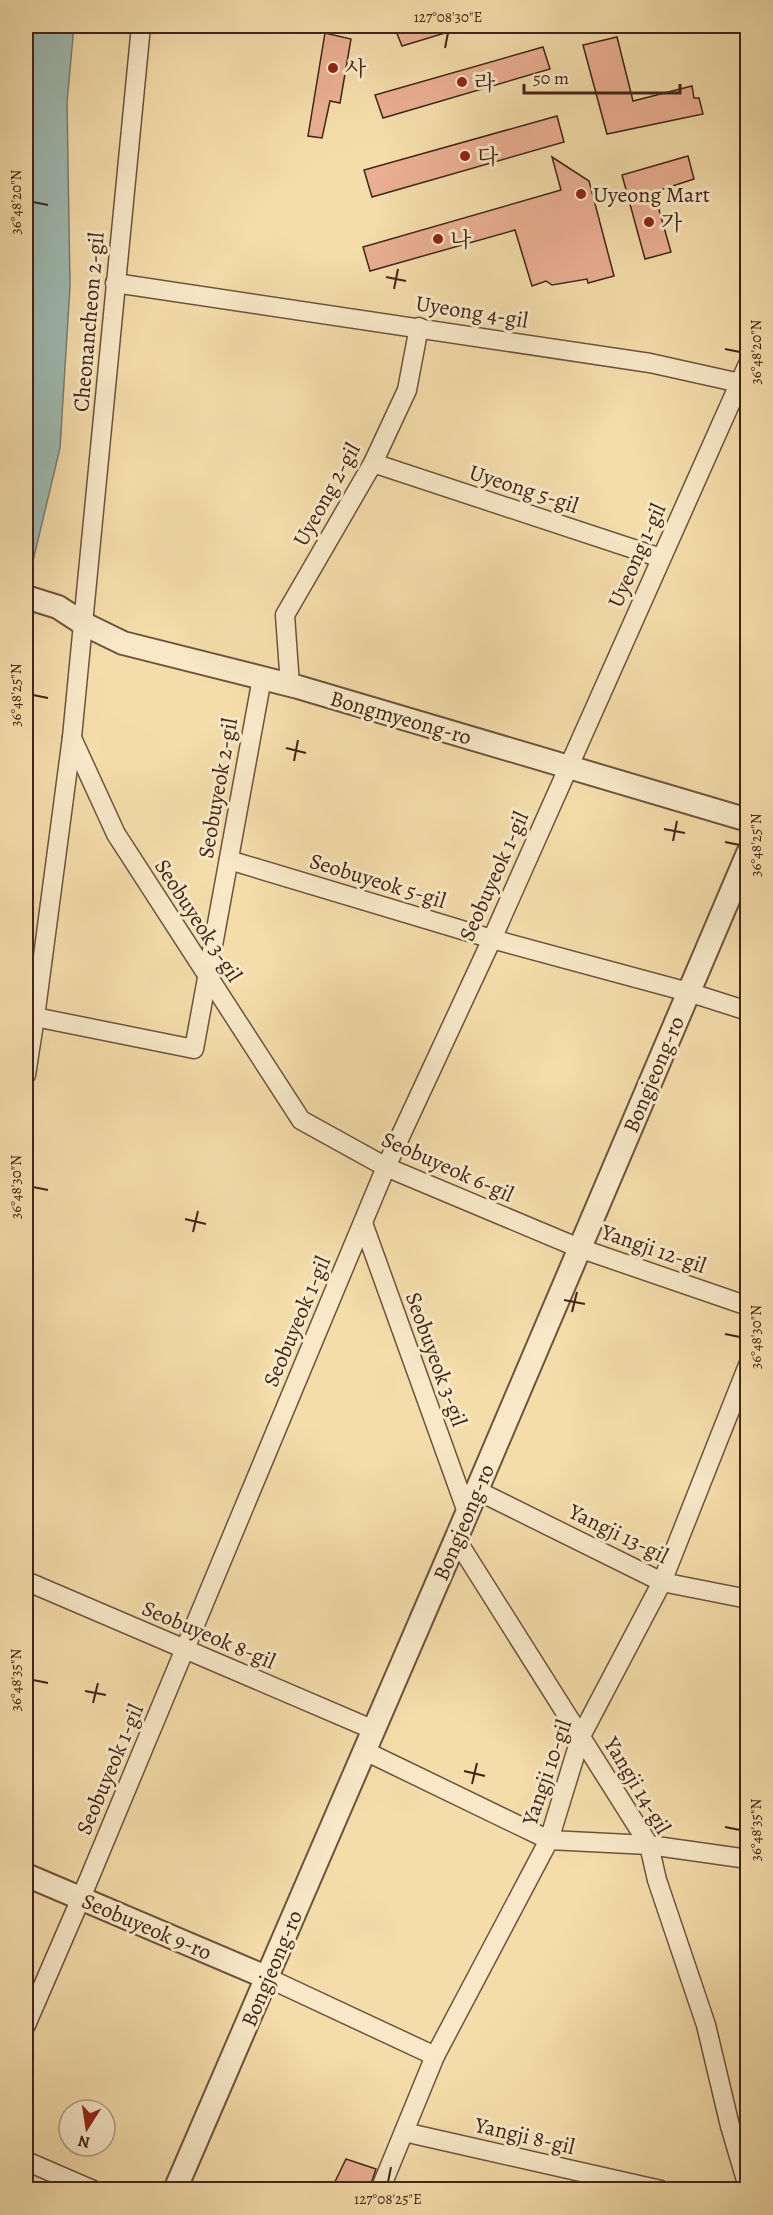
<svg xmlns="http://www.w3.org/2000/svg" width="773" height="2215" font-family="Alegreya,'Noto Serif KR',serif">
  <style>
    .water { fill: #9ebab2; stroke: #797e74; stroke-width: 1.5 }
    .building { fill: #eaaf92; stroke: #412517; stroke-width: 1.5 }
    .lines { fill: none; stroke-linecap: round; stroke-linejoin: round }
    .minor-casing { stroke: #6e533c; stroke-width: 21 }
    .tertiary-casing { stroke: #6e533c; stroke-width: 26 }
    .minor { stroke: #f8e8c8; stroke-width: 18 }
    .tertiary { stroke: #f8e8c8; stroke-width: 22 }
    .ticks { fill: none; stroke: #412517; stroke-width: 2 }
    .poi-dot { fill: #8f2418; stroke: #f8e8c8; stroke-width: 2 }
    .labels { text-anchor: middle; stroke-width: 6; stroke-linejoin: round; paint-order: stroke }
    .poi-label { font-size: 22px; fill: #412517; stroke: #f8e8c8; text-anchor: start }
    .street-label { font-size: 22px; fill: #412517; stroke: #f8e8c8 }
    .neatline { fill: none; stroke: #412517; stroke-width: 2 }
    .ticks-label { font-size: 15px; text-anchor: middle; fill: #412517 }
  </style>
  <rect width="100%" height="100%" fill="#f4dcab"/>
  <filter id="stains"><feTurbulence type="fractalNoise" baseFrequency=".00333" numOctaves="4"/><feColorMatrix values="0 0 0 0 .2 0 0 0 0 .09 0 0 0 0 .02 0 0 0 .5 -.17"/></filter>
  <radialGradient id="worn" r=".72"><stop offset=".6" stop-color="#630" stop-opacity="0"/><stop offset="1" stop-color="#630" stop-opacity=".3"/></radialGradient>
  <polygon class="water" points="27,26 74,26 67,102 70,286 60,448 26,590 26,42"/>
  <g class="building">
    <polygon points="394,26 455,26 455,30 402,46"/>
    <polygon points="325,33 351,39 340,103 330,101 322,138 308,136"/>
    <polygon points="617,37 633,101 692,86 694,98 699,98 703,114 607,134 583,45"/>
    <polygon points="543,47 550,69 383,118 375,95"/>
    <polygon points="557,116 564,142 372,197 364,170"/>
    <polygon points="688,156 694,179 654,192 671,252 645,259 622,175"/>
    <polygon points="552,157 589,181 614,276 588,283 587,279 552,285 546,281 532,286 515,230 370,271 363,247 561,190"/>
    <polygon points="346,2159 376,2169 369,2190 331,2190"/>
  </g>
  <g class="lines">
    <g class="minor-casing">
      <g id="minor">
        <polyline points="115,283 650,363 740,383 748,386"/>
        <polyline points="373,463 661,558"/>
        <polyline points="290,685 285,615 373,463 407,390 419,327"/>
        <polyline points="72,738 116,834 301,1120 386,1167 579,1248 748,1306"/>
        <polyline points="229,860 492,939 688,992 748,1011"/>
        <polyline points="35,1017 194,1049 262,678"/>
        <polyline points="26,1075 35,1017 72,737 141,26"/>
        <polyline points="363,1223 467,1512"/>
        <polyline points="476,1490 662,1582 748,1599"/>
        <polyline points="456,1539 649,1845 657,1880 706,2025 730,2126 748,2187"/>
        <polyline points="26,1581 374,1730"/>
        <polyline points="365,1751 549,1840 649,1845 748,1859"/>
        <polyline points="268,1978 435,2056"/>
        <polyline points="26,2025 81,1898 386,1167 492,939 748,364"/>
        <polyline points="404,2132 661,2190"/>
        <polyline points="26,2161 93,2190"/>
        <polyline points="380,2190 435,2056 549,1840 581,1736 662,1582 748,1365"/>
      </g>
    </g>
    <g class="tertiary-casing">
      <g id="tertiary">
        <polyline points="26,597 58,607 84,624 123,643 298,687 748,820"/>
        <polyline points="26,1875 268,1978"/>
        <polyline points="175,2190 456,1539 748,853"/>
      </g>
    </g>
    <use href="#minor" class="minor"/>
    <use href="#tertiary" class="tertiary"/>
  </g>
  <path class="ticks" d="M445,48l3,-15M33,202l15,3M386,277l20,4M394,289l4,-20M725,349l15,3M33,695l15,3M286,748l20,5M294,761l4,-21M664,829l21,4M673,841l4,-20M725,842l15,3M33,1187l15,3M185,1219l21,5M193,1232l5,-21M564,1300l21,4M572,1312l5,-20M725,1334l15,3M33,1680l15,3M85,1691l21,4M93,1703l5,-20M464,1771l21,5M472,1784l5,-21M725,1827l15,3M388,2182l3,-15"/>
  <g class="poi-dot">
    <circle cx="333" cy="68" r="6"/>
    <circle cx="462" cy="82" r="6"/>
    <circle cx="465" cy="156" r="6"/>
    <circle cx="581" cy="194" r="6"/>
    <circle cx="649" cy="222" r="6"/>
    <circle cx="438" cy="239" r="6"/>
  </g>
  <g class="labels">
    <g class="poi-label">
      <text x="345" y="76">사</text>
      <text x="474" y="90">라</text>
      <text x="477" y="164">다</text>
      <text x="593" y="202">Uyeong Mart</text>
      <text x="661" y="230">가</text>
      <text x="450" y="247">나</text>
    </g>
    <g class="street-label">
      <text transform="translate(472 311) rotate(9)" y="8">Uyeong 4-gil</text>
      <text transform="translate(88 322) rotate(-85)" y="8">Cheonancheon 2-gil</text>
      <text transform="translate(524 488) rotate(18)" y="8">Uyeong 5-gil</text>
      <text transform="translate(326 494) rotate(-61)" y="8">Uyeong 2-gil</text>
      <text transform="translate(636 555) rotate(-66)" y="8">Uyeong 1-gil</text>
      <text transform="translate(401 717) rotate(16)" y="8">Bongmyeong-ro</text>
      <text transform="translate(217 788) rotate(-80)" y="8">Seobuyeok 2-gil</text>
      <text transform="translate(493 876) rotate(-66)" y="8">Seobuyeok 1-gil</text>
      <text transform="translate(378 880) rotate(17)" y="8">Seobuyeok 5-gil</text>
      <text transform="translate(199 920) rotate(57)" y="8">Seobuyeok 3-gil</text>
      <text transform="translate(653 1074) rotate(-67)" y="8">Bongjeong-ro</text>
      <text transform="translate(448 1166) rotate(24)" y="8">Seobuyeok 6-gil</text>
      <text transform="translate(654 1248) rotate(19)" y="8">Yangji 12-gil</text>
      <text transform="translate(296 1321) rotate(-67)" y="8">Seobuyeok 1-gil</text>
      <text transform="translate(437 1359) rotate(70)" y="8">Seobuyeok 3-gil</text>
      <text transform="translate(463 1522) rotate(-67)" y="8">Bongjeong-ro</text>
      <text transform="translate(619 1533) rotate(26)" y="8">Yangji 13-gil</text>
      <text transform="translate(209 1634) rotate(23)" y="8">Seobuyeok 8-gil</text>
      <text transform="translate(109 1769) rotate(-67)" y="8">Seobuyeok 1-gil</text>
      <text transform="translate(546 1772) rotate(-71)" y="8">Yangji 10-gil</text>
      <text transform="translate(638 1785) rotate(59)" y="8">Yangji 14-gil</text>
      <text transform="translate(147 1926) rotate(23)" y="8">Seobuyeok 9-ro</text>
      <text transform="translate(271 1968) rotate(-67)" y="8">Bongjeong-ro</text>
      <text transform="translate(525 2135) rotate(13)" y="8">Yangji 8-gil</text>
    </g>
  </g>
  <rect width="773" height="2215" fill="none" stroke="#f4dcab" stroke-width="66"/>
  <g transform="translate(87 2128) rotate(192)"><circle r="28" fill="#f8e8c8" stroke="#af9a81" stroke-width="1.5"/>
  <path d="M0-4.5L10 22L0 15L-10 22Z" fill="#8f2418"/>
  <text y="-9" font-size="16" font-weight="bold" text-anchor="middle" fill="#412517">N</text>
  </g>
  <path d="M524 84v9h156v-9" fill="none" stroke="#412517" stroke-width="3"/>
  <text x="533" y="84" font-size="18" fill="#412517" stroke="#f8e8c8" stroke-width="4.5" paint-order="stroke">50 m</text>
  <rect x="33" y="33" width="707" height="2149" class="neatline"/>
  <g class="ticks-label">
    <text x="448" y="22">127°08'30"E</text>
    <text transform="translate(16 202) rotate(-90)" y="5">36°48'20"N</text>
    <text transform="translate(756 352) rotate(-90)" y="5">36°48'20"N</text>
    <text transform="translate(16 695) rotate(-90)" y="5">36°48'25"N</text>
    <text transform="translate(756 845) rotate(-90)" y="5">36°48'25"N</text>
    <text transform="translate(16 1187) rotate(-90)" y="5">36°48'30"N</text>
    <text transform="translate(756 1337) rotate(-90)" y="5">36°48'30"N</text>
    <text transform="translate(16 1680) rotate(-90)" y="5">36°48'35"N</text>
    <text transform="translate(756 1830) rotate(-90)" y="5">36°48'35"N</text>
    <text x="388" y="2204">127°08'25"E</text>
  </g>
  <rect width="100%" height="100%" filter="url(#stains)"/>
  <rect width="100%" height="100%" fill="url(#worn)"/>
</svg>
